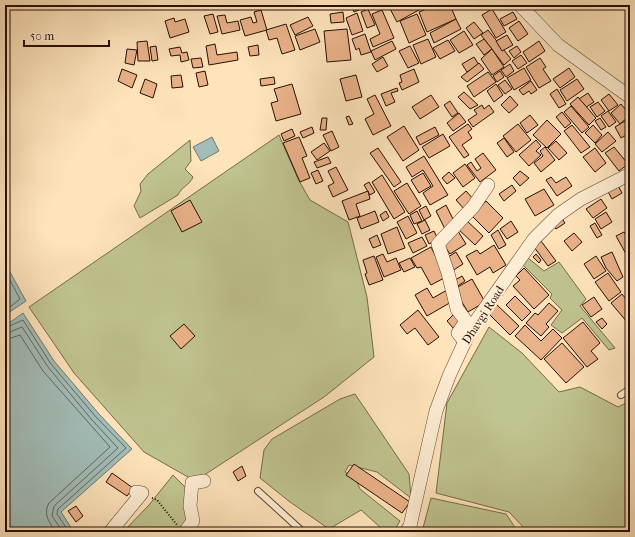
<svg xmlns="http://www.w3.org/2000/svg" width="635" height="537" font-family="'IM FELL French Canon',serif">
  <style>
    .green { fill: #c0c490; stroke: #746a4a }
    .water { fill: #a2bdb8; stroke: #717770 }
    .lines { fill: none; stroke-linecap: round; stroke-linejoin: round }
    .shore { stroke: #64665e; stroke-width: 1 }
    .building { fill: #eab289; stroke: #270f04 }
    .lane-casing { stroke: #5d4432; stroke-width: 8 }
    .street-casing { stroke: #5d4432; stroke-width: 14 }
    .path { stroke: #270f04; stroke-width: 2; stroke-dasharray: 1 2; stroke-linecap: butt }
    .lane { stroke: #feedd3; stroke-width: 6 }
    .street { stroke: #feedd3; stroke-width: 13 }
    .labels { text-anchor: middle; stroke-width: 4; stroke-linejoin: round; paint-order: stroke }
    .street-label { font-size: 12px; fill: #270f04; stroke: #feedd3 }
  </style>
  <rect width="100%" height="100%" fill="#fee3bb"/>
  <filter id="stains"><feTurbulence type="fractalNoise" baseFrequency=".005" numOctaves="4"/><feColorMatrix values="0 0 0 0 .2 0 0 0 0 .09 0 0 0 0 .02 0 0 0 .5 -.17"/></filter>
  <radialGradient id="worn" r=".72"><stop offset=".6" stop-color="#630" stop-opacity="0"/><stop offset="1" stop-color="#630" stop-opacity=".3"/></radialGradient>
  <g class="green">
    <polygon points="279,135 298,179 310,200 348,222 367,297 374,357 324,397 195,481 144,452 74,373 29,307"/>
    <path d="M190,140l1,21 -6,8 8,8c-3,8 -12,10 -15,18l-38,23 -6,-12 7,-15 -1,-7 8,-10z"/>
    <polygon points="528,258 544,271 559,262 586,299 580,306 615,348 609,350 582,318 562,333 551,325 562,310 550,298 552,294 522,264"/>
    <polygon points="489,327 522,353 559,392 580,387 618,407 630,401 630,532 528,532 509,512 436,493 447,403"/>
    <polygon points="355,394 409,474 411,498 377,472 349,465 345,472 356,480 360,489 400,521 394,531 381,528 361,510 329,529 290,502 260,478 264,450 272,439 340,399"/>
    <polygon points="173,475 186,488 196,511 183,532 123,532 149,505"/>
    <polygon points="431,498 506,514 518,532 421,532 423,528"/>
  </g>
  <g class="water">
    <polygon points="212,137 219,151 201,161 193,147"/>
    <polygon points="5,263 26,301 5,315"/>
    <polygon points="23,313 54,361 99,414 132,449 61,512 74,532 5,532 5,326"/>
  </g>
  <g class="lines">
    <g class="shore">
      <polyline points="5,271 20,299 5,311"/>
      <polyline points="5,328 23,320 51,364 96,417 126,448 58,509 57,514 69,532"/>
      <polyline points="5,334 22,327 48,367 92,420 118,448 54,506 52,516 63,532"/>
      <path d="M5,340l15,-5 23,36 67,76 -61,56c-6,11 0,19 7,29"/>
    </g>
  </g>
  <g class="building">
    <polygon points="335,5 346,5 346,6 337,9"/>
    <polygon points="351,5 370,5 354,12"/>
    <polygon points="388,5 428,5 397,22"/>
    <polygon points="436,5 450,5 456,19 427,32 419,12"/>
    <polygon points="368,9 375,25 367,28 361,12"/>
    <polygon points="492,9 506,32 496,38 482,15"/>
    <polygon points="261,10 267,30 245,36 240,20 251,17 253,23 257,22 254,12"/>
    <polygon points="382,10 394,38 373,47 370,39 380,34 372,14"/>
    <polygon points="343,12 344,22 331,23 330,14"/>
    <polygon points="513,12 517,19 504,26 500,19"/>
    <polygon points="357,13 363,31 352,35 346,18"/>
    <polygon points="213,14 218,32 210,34 204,16"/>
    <polygon points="417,14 426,35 409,43 400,21"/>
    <polygon points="225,15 227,23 238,21 240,30 222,34 217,16"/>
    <polygon points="308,17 313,26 295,35 290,25"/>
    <polygon points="174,18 175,22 185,19 189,32 170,38 165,21"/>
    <polygon points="456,19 461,29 434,43 430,33"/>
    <polygon points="519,21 528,34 518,41 509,28"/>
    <polygon points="474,22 483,33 474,39 466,28"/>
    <polygon points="286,24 295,50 282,54 277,38 269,40 266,30"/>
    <polygon points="315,29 320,42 300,50 295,36"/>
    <polygon points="347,29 351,60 327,62 324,31"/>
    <polygon points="488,30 511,59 504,65 481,35"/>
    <polygon points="464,31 473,45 459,53 450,40"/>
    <polygon points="365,34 371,52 361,55 359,48 356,50 352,39"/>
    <polygon points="507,35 513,45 502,51 496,41"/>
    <polygon points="428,39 436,57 421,64 413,45"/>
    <polygon points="484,39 492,49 484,55 476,44"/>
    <polygon points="448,40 455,51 440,59 433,48"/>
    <polygon points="147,41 150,61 138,61 137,42"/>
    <polygon points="392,41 396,49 375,60 371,51"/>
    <polygon points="539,41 545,51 529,62 523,52"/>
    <polygon points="215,44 217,55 237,52 238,60 209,65 206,46"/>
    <polygon points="258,45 259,55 250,56 248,47"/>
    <polygon points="156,46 158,60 152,61 150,47"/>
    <polygon points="410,46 419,63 408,68 399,51"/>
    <polygon points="517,46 521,52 514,58 509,51"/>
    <polygon points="180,47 182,53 187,52 189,60 181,62 180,55 171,56 169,49"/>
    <polygon points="127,49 137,50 134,65 125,63"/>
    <polygon points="492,49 504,67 492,75 481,59"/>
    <polygon points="521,55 527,63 518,69 512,61"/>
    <polygon points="383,57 388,66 377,72 372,64"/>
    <polygon points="474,57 479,65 467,72 462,64"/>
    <polygon points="201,58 203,67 193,68 191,59"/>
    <polygon points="540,58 546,67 543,69 551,81 539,88 526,67"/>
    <polygon points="479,63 484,69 467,82 461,77"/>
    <polygon points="510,64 514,71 506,77 501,70"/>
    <polygon points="524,68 531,80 514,90 507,78"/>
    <polygon points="569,68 575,77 560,88 553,79"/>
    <polygon points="122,69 137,75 132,88 118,81"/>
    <polygon points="414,69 419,82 402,90 399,83 402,82 400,75"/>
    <polygon points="205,71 208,85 199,87 196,73"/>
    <polygon points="500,71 504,77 497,82 493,76"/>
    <polygon points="488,72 496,82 474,97 467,86"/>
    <polygon points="181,75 183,87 172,88 171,76"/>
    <polygon points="356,75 362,97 346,101 340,79"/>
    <polygon points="274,77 275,84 261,86 260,79"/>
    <polygon points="145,79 157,84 153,98 140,93"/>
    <polygon points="577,79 584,89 567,101 560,90"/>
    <polygon points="505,80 512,89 505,94 498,85"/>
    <polygon points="531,81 537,90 531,94 529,91 523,95 519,90"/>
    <polygon points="292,84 301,114 276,121 271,103 278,101 274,89"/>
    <polygon points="496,84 503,95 494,102 487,91"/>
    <polygon points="397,88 398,91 391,93 395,102 386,106 381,94"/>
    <polygon points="557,89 566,104 559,108 550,94"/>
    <polygon points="464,92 478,105 470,109 458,97"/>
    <polygon points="588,93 594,102 585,108 579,99"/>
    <polygon points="609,94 618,105 609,111 601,100"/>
    <polygon points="375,95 391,126 373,135 365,119 374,114 367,99"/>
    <polygon points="431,95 439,107 420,119 412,107"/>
    <polygon points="510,96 518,105 509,113 501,105"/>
    <polygon points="578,97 596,118 589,125 570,104"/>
    <polygon points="450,101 458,113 452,117 444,105"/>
    <polygon points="598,102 605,111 597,117 590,107"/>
    <polygon points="621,104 630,115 620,124 611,113"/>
    <polygon points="482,105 484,109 489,105 494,112 473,127 468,120 477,114 474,110"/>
    <polygon points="571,106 589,127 582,133 564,112"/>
    <polygon points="608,111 616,122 609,127 601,116"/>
    <polygon points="562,112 571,123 565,128 556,117"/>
    <polygon points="459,113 466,122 453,131 447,123"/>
    <polygon points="530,115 538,125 527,133 520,123"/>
    <polygon points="349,116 353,124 349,125 346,117"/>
    <polygon points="322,118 327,118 326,130 320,130"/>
    <polygon points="600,118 606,127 601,130 595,121"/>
    <polygon points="630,118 630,133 621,138 615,127"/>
    <polygon points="547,120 561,134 547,148 533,135"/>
    <polygon points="468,124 472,129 468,132 472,138 462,145 469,155 464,158 449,137"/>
    <polygon points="518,124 531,140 516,152 503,136"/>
    <polygon points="572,125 590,147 581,153 564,131"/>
    <polygon points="593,125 602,135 595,143 585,133"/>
    <polygon points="404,126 419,150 403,161 387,137"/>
    <polygon points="312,127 314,133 303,138 300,132"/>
    <polygon points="435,127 439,135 420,145 416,137"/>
    <polygon points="292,129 295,136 284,141 281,134"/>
    <polygon points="332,131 339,147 331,151 323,135"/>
    <polygon points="608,132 616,141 602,152 595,144"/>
    <polygon points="443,134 450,146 429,158 422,147"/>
    <polygon points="299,137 307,156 302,158 310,178 300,182 283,143"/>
    <polygon points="504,138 514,152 507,157 497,143"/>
    <polygon points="536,140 541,146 536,151 541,155 529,166 519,155"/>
    <polygon points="556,141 567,153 559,160 548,148"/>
    <polygon points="324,143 330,151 317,160 311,152"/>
    <polygon points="545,147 555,160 541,172 534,163 543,156 540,151"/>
    <polygon points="614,147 628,164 619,171 605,153"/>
    <polygon points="378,148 401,182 394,187 370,153"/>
    <polygon points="595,148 606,163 595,172 583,157"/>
    <polygon points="483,153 496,170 480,182 467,165 471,162 477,171 481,168 475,159"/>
    <polygon points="424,156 448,195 430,205 423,193 433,186 423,170 412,177 406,167"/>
    <polygon points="328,157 331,163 317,168 314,162"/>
    <polygon points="465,164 475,178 463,187 453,173"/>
    <polygon points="336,167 348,190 333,197 328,186 334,183 328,171"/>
    <polygon points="318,170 323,181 316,184 311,173"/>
    <polygon points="520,171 529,178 520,186 513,178"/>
    <polygon points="449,172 455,178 447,184 442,178"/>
    <polygon points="423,173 431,186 419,193 411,180"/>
    <polygon points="382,175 405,212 394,219 372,182"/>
    <polygon points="621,176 630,178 630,198 626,192 630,189"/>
    <polygon points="551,177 556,183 566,177 572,186 557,196 546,180"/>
    <polygon points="614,178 622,193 612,199 604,184"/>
    <polygon points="369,182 375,192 370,195 364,185"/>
    <polygon points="407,183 421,206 409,214 394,191"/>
    <polygon points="512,185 516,191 504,201 499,194"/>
    <polygon points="544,189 554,205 535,216 525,199"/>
    <polygon points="368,191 370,199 356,204 360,216 349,220 342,201"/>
    <polygon points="466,191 475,201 465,210 456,200"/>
    <polygon points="601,199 607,208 593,218 586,209"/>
    <polygon points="190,200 202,222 182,232 171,211"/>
    <polygon points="486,201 503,218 489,233 472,216"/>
    <polygon points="446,205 455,223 445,229 436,211"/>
    <polygon points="426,206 431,216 424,220 419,210"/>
    <polygon points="375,211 379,222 361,229 357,218"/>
    <polygon points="386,211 389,217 383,221 380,215"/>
    <polygon points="417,211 422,221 414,224 410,215"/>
    <polygon points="606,212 612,222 601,229 595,219"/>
    <polygon points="558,213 565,223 556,229 549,220"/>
    <polygon points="408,216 417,233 406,239 397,222"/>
    <polygon points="425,220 430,230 422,234 417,224"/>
    <polygon points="466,220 483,236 475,245 457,228"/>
    <polygon points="511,221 518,232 507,239 500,229"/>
    <polygon points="595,223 602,235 597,238 590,226"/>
    <polygon points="397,227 405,248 388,254 381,234"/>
    <polygon points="498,230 506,245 499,249 491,235"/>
    <polygon points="434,231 438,239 429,244 425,235"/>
    <polygon points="458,231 466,244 450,254 442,242"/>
    <polygon points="624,232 630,242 630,252 626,254 616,236"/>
    <polygon points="574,233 582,242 572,251 564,241"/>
    <polygon points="377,235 381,245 373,248 369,239"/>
    <polygon points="422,237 427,246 413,253 408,243"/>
    <polygon points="541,241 556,261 548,266 534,247"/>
    <polygon points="494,245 506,265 493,273 490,267 477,275 466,256 477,250 480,254"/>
    <polygon points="431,247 446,277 431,285 421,267 417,268 411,258"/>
    <polygon points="456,252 463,264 452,271 445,259"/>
    <polygon points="612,252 623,277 617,281 606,268 601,257"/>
    <polygon points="383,254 387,262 396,258 401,270 384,277 376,257"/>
    <polygon points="536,254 541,260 539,263 533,257"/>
    <polygon points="374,256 383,280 369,285 365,274 367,273 363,260"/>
    <polygon points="596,256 606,271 594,279 584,264"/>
    <polygon points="410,258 415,267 404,272 399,263"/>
    <polygon points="524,268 549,295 534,309 513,286 520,280 516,276"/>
    <polygon points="608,273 621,292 609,301 595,282"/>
    <polygon points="462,276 465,281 455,288 452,282"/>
    <polygon points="472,279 485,302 468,312 454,289"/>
    <polygon points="427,288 433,298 447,290 453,301 427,316 415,295"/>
    <polygon points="622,294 630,304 630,320 627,322 611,303"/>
    <polygon points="515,296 531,312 522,321 506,305"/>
    <polygon points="594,297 602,309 591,317 582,305"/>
    <polygon points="494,302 519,326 510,335 486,311"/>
    <polygon points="549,303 558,311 546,324 549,327 541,336 526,323 535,313 538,315"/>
    <polygon points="418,310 439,337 428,345 415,328 407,334 400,325"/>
    <polygon points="454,314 461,322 454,329 447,321"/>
    <polygon points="602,318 607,324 602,329 596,322"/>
    <polygon points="583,322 600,343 591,351 598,359 587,367 563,338"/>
    <polygon points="184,324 195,336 181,349 170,336"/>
    <polygon points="525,325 541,341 553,329 562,338 541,360 515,336"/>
    <polygon points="562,343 584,367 566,383 544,359"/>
    <polygon points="354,464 410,502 402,513 346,475"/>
    <polygon points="242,466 246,476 238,481 233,472"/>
    <polygon points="112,473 133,488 127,496 106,482"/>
    <polygon points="76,506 83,516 76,522 68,511"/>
  </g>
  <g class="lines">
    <g class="lane-casing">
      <g id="lane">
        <polyline points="621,395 630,389"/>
        <polyline points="258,491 303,532"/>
      </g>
    </g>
    <g class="street-casing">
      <g id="street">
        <polyline points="520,5 558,45 630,97"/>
        <polyline points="465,342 458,333 466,321 457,309 448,273 438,244 473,207 488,185"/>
        <polyline points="110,532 142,493 136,492"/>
        <polyline points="185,532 193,521 190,506 192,483 204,481"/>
        <polyline points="406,532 410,526 436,411 449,376 471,328 534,239 558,215 581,199 630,174"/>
      </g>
    </g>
    <polyline class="path" points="152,498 157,500 177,525"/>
    <use href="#lane" class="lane"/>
    <use href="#street" class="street"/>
  </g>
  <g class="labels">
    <g class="street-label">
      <text transform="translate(483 315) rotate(-57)" y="4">Dhavgi Road</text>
    </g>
  </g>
  <rect width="635" height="537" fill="none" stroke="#fee3bb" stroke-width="20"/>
  <rect x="6" y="6" width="623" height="525" fill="none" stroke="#270f04" stroke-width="2"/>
  <rect x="10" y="10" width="615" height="517" fill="none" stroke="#270f04"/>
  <path d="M24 40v6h85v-6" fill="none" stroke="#270f04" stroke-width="2"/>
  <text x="30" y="40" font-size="12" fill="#270f04" stroke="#feedd3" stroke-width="3" paint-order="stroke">50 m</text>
  <rect width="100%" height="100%" filter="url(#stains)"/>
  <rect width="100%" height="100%" fill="url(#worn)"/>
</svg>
